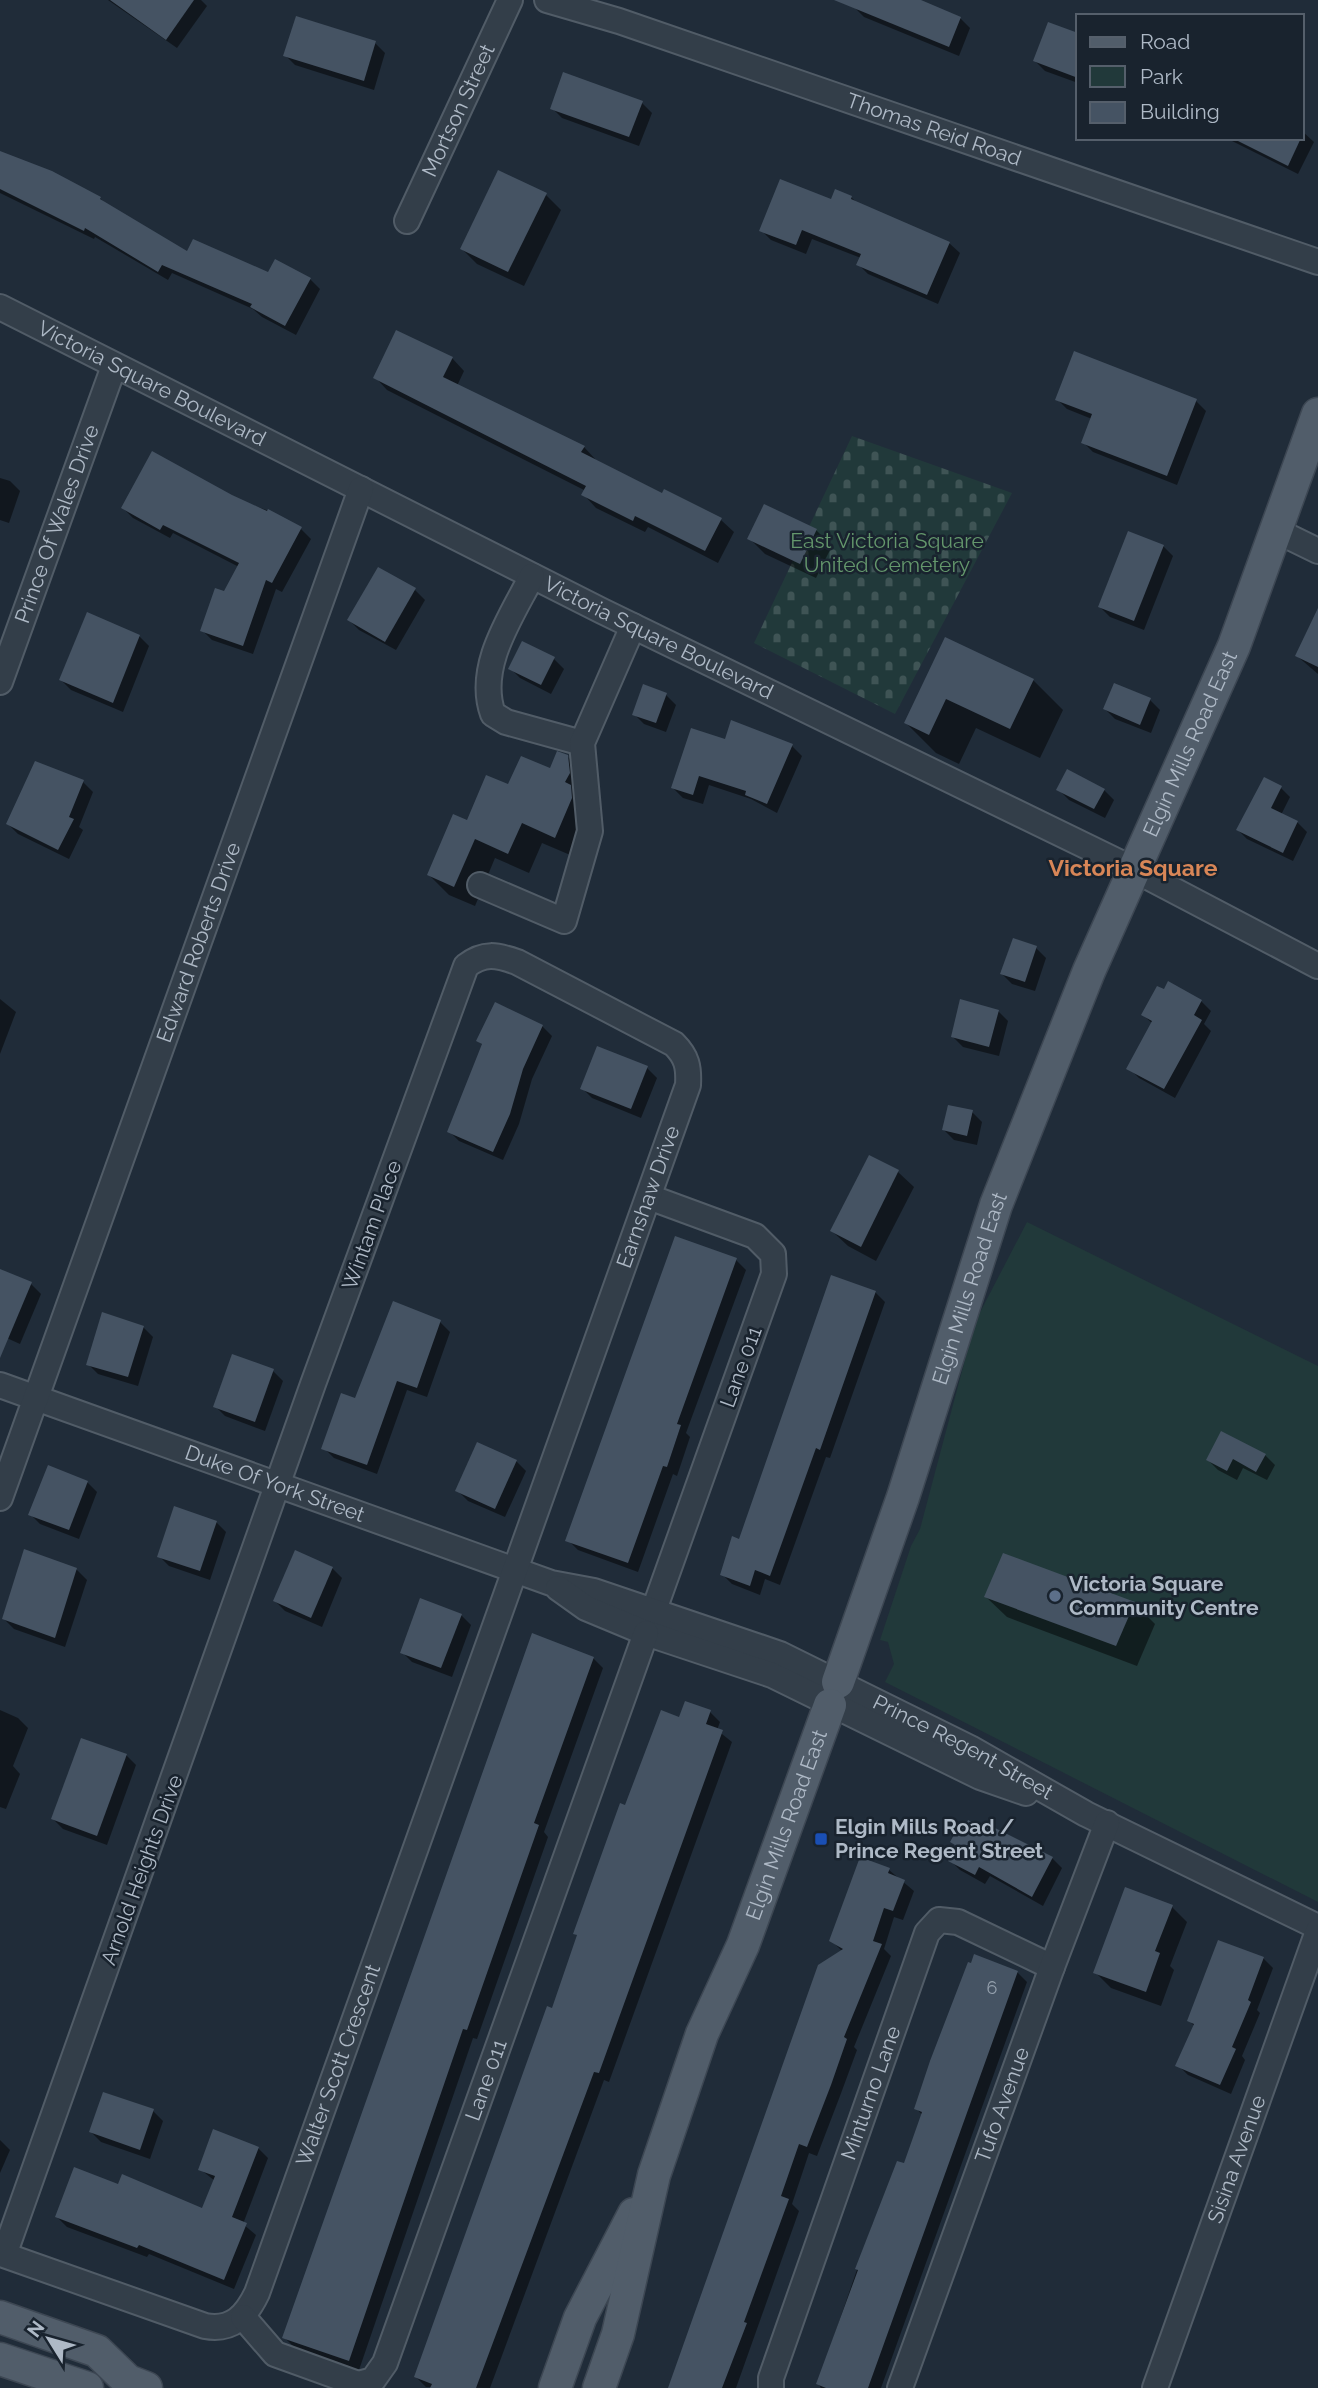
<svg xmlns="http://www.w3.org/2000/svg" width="1318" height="2388" font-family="Raleway,sans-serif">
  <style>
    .cemetery { fill: url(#cemetery-stones) }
    .green { fill: #21393a }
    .shadow { fill: #0007 }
    .building { fill: #455363 }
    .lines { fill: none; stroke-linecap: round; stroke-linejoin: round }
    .minor-casing { stroke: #515c67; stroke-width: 28 }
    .major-casing { stroke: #3d4753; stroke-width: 35 }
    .minor { stroke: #333e49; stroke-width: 24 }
    .major { stroke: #515d6a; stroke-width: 32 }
    .service-dot { fill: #5c6f8a; stroke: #19232e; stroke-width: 2.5 }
    .transit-dot { fill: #1a4fb4; stroke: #19232e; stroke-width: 2.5 }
    .labels { text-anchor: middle; stroke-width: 5; stroke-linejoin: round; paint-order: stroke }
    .number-label { font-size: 18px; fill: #94a0ad }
    .street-label { font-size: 21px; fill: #aeb9c6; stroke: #19232e }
    .park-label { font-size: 21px; fill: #64976c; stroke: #19232e }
    .poi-label { font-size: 21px; font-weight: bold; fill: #aeb9c6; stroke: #19232e; text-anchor: start }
    .neighbourhood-label { font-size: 23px; font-weight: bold; fill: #d88657; stroke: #19232e }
  </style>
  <defs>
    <pattern id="cemetery-stones" width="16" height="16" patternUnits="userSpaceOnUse" patternTransform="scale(1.75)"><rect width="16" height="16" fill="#21393a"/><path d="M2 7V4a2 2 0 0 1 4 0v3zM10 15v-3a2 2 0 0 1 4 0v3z" fill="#3f5455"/></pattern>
  </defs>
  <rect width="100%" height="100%" fill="#202c39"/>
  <polygon class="cemetery" points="852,436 1012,493 895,714 754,643"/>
  <polygon class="green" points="1027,1222 1318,1366 1318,1902 885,1682 894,1664 888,1642 880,1640 911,1546 920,1529 975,1322"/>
  <g class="shadow">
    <polygon points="108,0 201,0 207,6 177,48"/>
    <polygon points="857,0 916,0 960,18 970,28 959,56 864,17 854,7"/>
    <polygon points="1049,24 1078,35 1078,83 1045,71 1035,61"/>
    <polygon points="375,43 385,53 374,90 295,65 285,55"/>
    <polygon points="642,103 652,113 639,146 562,118 552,108"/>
    <polygon points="1302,131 1314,142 1298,174 1226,138 1302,138"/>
    <polygon points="0,152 100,198 108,207 188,254 269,274 310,279 320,289 296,335 262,317 253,309 172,273 168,280 95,237 94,239 0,193"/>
    <polygon points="546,195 561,210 524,286 477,264 462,249"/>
    <polygon points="851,197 858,204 949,243 960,253 938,304 868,274 858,264 861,258 812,239 806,254 771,240 761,230 832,201"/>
    <polygon points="452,358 464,371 457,386 584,447 596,460 663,495 665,491 721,520 734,532 718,563 648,527 645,532 596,508 584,495 586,491 387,390 375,377"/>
    <polygon points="1057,399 1196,401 1206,411 1177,485 1093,452 1083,442 1092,419 1067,409"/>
    <polygon points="0,478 10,481 20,491 9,523 0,520"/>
    <polygon points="231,497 269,511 301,529 311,539 282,592 276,589 253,654 212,640 202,630 239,567 173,533 170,538 133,518 123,508"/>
    <polygon points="816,530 832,546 816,578 765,554 749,538"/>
    <polygon points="1163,546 1173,556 1144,630 1110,617 1100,607"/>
    <polygon points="415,590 425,600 396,650 359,630 349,620"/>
    <polygon points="1318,615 1318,674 1297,656"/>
    <polygon points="139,636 149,646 123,712 71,690 61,680"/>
    <polygon points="945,639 1033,680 1063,710 1040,758 976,728 959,764 936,753 906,723"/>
    <polygon points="554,659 564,669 551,694 520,678 510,668"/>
    <polygon points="666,695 676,705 666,732 644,724 634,714"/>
    <polygon points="1150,700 1160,710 1151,733 1115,719 1105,709"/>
    <polygon points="726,741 792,746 802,756 777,813 751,799 709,785 703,804 683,798 673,788"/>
    <polygon points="567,756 588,777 575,857 542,843 529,873 495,858 475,906 449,895 429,875 468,823 509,787 550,770"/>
    <polygon points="83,782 93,792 79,827 83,830 69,859 18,834 8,824"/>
    <polygon points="1281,788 1290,797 1281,815 1297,822 1307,832 1293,861 1247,839 1238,830"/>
    <polygon points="1059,790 1104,790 1114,800 1105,818 1069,800"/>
    <polygon points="1036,948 1046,958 1035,991 1012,984 1002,974"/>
    <polygon points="1169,984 1201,1001 1211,1011 1204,1024 1211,1031 1175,1098 1139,1078 1129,1068 1153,1024 1143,1015"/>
    <polygon points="0,999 16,1012 0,1054"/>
    <polygon points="998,1011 1008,1021 999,1056 963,1047 953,1037"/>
    <polygon points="542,1026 552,1036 532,1079 519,1124 503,1160 459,1141 449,1131 484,1046 478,1041"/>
    <polygon points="647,1068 657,1078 641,1118 592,1098 582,1088"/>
    <polygon points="972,1112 982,1122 977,1145 954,1140 944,1130"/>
    <polygon points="870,1157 898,1172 914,1187 876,1261 848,1246 832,1231"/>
    <polygon points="736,1260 746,1270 686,1433 690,1437 677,1476 673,1474 638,1572 578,1550 568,1540"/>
    <polygon points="0,1271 31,1284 41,1294 20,1344 0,1335"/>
    <polygon points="875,1292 885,1302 830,1458 826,1457 780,1585 765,1579 760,1595 732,1584 722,1574"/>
    <polygon points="440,1322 450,1332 427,1397 407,1390 377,1474 334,1458 324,1448 356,1400"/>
    <polygon points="143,1327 153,1337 138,1386 98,1374 88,1364"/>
    <polygon points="273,1371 283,1381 265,1431 225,1416 215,1406"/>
    <polygon points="1265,1455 1275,1465 1267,1480 1243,1468 1237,1480 1218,1470 1208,1460"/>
    <polygon points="516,1461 526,1471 505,1517 468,1501 458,1491"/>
    <polygon points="87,1482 97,1492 79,1539 40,1524 30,1514"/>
    <polygon points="216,1522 226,1532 210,1580 169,1566 159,1556"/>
    <polygon points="25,1552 77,1570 87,1580 65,1647 14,1629 4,1619"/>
    <polygon points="296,1552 332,1568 342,1578 322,1627 285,1611 275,1601"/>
    <polygon points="986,1597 1134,1603 1155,1624 1137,1666 1007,1617"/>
    <polygon points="461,1615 471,1625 452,1677 412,1662 402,1652"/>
    <polygon points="593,1658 603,1668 544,1832 548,1837 477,2039 473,2038 359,2370 294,2347 284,2337"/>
    <polygon points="0,1710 18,1718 28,1728 13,1766 20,1774 6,1809 0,1807"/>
    <polygon points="710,1712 720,1722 717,1730 732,1742 609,2082 604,2080 490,2388 426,2387 416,2377 553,2010 578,1936 575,1933 626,1807 680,1719"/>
    <polygon points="126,1755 136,1765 107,1845 63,1829 53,1819"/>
    <polygon points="966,1829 983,1829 1052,1858 1062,1868 1043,1906 990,1876 985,1884 960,1870 950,1860"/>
    <polygon points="889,1870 914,1891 903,1920 894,1917 884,1949 891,1956 854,2047 857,2050 840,2096 817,2156 809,2153 792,2204 799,2211 736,2388 670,2388 842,1951 831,1940"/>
    <polygon points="1172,1907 1187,1922 1170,1966 1174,1970 1161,2006 1111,1988 1095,1972"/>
    <polygon points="1263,1958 1273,1968 1257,2010 1260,2013 1242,2056 1245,2060 1231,2094 1188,2075 1178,2065 1194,2026 1189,2020"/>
    <polygon points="1017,1972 1027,1982 881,2388 821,2388 818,2383 873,2223 905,2165 922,2115 916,2108"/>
    <polygon points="153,2111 163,2121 150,2159 101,2142 91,2132"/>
    <polygon points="0,2140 10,2150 0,2173"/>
    <polygon points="258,2148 268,2158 243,2224 256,2235 234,2289 149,2254 147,2257 67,2227 57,2217 203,2210 215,2181 200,2169"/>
  </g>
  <g class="building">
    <polygon points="110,0 194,0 166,40"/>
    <polygon points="834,0 921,0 961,17 949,47"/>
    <polygon points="296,16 376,41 364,81 283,56"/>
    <polygon points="1048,22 1078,33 1078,78 1033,61"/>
    <polygon points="563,72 643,101 629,137 550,109"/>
    <polygon points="1232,138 1301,138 1288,166"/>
    <polygon points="0,151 52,171 101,197 100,199 187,251 193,239 268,272 275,259 311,278 285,326 250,307 252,304 162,265 158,272 85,228 84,231 0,189"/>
    <polygon points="498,170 547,193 508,272 460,249"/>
    <polygon points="780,179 831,199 835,189 852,196 851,199 950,242 927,295 856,265 861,254 802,230 796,245 759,231"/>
    <polygon points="396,330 453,357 443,377 585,446 581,452 662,493 664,489 722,518 705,551 635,516 633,521 581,495 586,486 373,378"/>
    <polygon points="1074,351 1197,399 1167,476 1081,443 1092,414 1055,400"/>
    <polygon points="152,451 232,495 267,511 268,509 302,527 272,583 266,580 243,646 200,631 215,588 224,591 239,563 163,525 160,530 121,508"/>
    <polygon points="764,504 817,529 800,564 747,539"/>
    <polygon points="1128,531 1164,545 1134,621 1098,607"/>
    <polygon points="378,567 416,588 385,642 347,620"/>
    <polygon points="1318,608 1318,667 1295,656"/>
    <polygon points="87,612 140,635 113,703 59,680"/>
    <polygon points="945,637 1034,679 1010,729 946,699 929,735 904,723"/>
    <polygon points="522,641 555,657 541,685 508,669"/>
    <polygon points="1114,683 1151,698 1140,725 1103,709"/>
    <polygon points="643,684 667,693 656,723 632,715"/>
    <polygon points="731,720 793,744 767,804 745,795 746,791 699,776 693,795 671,788 691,728 725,739"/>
    <polygon points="557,751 568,755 570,773 565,782 571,785 572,798 555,838 522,823 508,854 475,839 454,887 427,875 453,814 467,820 486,775 508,784 521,756 550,768"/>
    <polygon points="35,761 84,780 69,817 74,819 58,850 6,824"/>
    <polygon points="1067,769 1105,789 1094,809 1056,790"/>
    <polygon points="1264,777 1282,786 1271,808 1298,821 1283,853 1236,830"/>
    <polygon points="1013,938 1037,946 1025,982 1000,974"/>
    <polygon points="1168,981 1202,1000 1194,1015 1202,1020 1164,1089 1126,1069 1152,1021 1141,1015 1157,986 1164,989"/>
    <polygon points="960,999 999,1010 989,1047 951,1037"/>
    <polygon points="495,1002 543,1025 523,1069 510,1114 493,1152 447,1132 482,1044 476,1041"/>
    <polygon points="597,1046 648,1066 631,1109 580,1089"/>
    <polygon points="948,1105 973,1110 967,1136 942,1130"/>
    <polygon points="869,1155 899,1170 861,1247 830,1231"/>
    <polygon points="675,1236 737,1258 677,1424 681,1425 667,1467 663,1466 628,1563 565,1541"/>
    <polygon points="0,1269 32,1282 0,1358"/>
    <polygon points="831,1275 876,1291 820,1450 816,1448 770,1576 755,1570 750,1586 720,1575 732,1536 739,1539"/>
    <polygon points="393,1301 441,1320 417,1388 397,1381 367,1465 321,1449 341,1393 355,1398"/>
    <polygon points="102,1312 144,1326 128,1377 86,1365"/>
    <polygon points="232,1354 274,1369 255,1422 213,1407"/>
    <polygon points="1221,1431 1266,1454 1256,1472 1233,1459 1227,1471 1206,1460"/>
    <polygon points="477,1442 517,1460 495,1509 455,1491"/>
    <polygon points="48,1465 88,1481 69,1530 28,1515"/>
    <polygon points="174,1506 217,1521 200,1571 157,1557"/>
    <polygon points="24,1549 77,1568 55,1638 2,1619"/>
    <polygon points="295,1550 333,1567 311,1618 273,1601"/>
    <polygon points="1003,1553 1135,1602 1116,1646 984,1597"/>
    <polygon points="420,1598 462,1614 441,1668 400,1653"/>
    <polygon points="532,1633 594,1657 534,1823 539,1825 467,2030 463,2029 349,2361 282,2338"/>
    <polygon points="685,1701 711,1710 706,1724 723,1730 599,2073 594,2072 476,2388 430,2388 432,2384 414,2377 547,2006 552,2008 577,1935 573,1934 620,1803 625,1805 661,1710 679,1717"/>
    <polygon points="81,1738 127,1754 97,1836 51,1819"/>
    <polygon points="968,1820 982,1827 985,1823 1053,1857 1032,1897 979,1867 975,1875 948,1861 955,1845 950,1842 960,1824 965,1827"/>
    <polygon points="860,1857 890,1868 888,1873 905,1880 893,1911 884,1908 873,1941 882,1944 844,2037 847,2039 831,2085 807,2147 799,2144 781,2196 789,2199 744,2322 747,2323 722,2388 668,2388 818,1965 843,1949 829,1941"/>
    <polygon points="1125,1887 1173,1905 1155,1951 1160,1953 1146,1992 1093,1973"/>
    <polygon points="1218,1940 1264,1957 1248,2000 1251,2002 1232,2047 1236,2049 1220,2085 1175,2066 1194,2024 1187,2021"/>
    <polygon points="974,1954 1018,1971 868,2388 826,2388 816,2384 858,2270 855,2269 897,2161 904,2163 922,2112 914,2109 930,2061 968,1962 971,1963"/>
    <polygon points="103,2092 154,2109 140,2150 89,2132"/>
    <polygon points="213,2129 259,2147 232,2217 247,2223 224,2280 139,2245 137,2248 55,2217 74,2167 118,2184 122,2174 202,2208 215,2176 198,2170"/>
  </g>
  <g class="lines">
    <g class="minor-casing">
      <g id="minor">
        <path id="s1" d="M547,0l72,21 699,241"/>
        <path id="s2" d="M407,221l103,-221"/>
        <path id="s3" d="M0,307l602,304 533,259 183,96"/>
        <polyline points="1277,531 1318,551"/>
        <path d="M532,576c-21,41 -56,91 -39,138l13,8 76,21"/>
        <path id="s4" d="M0,682l114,-316"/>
        <polyline points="480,885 564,921 590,831 582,743 633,626"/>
        <polyline points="649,1197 755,1236 773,1254 774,1274 654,1610"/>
        <path id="s5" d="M0,1385l551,198 43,8 186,63 190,94 116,66 232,113"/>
        <path id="s6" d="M0,1498l361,-1009"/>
        <polyline points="558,1588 586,1608 646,1633 772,1675 980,1777 1026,1793"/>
        <path id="s7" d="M0,2253l4,2 201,71c27,5 41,-10 52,-33l431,-1208c1,-18 -1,-28 -14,-41l-157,-82c-20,-7 -33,-10 -51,4l-153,418 -309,871"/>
        <path id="s8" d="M243,2317l32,37 83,30 15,-4 12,-17 261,-730"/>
        <path id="s9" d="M771,2388v-10l156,-445 12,-13 19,2 94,45"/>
        <path id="s10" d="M900,2388l152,-421 55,-144"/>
        <path id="s11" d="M1155,2388l163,-457"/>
      </g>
    </g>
    <g class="major-casing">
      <g id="major">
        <path id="s12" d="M838,1682l65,-185 93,-292 93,-234 145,-325 84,-232"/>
        <polyline points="0,2317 97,2351 128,2381 146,2388"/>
        <polyline points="0,2359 87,2388"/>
        <polyline points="555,2388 580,2318 634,2214"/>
        <path id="s13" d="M599,2388l19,-54 36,-159 48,-141 41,-89 87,-240"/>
      </g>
    </g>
    <use href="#minor" class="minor"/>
    <use href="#major" class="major"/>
  </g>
  <circle class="service-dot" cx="1055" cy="1596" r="7"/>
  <rect class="transit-dot" x="814" y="1832" width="14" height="14" rx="3.5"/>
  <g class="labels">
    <g class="number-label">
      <text x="992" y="1994">6</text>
    </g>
    <g class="street-label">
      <text dy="7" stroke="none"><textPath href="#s2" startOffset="122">Mortson Street</textPath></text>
      <text dy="7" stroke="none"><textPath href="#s1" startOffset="408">Thomas Reid Road</textPath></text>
      <text dy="7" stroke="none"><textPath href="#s3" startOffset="170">Victoria Square Boulevard</textPath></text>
      <text dy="7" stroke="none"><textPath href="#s4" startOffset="168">Prince Of Wales Drive</textPath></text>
      <text dy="7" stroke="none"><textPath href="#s3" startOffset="737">Victoria Square Boulevard</textPath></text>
      <text dy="7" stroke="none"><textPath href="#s12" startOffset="1003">Elgin Mills Road East</textPath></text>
      <text dy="7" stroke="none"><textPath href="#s6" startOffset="590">Edward Roberts Drive</textPath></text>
      <text dy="7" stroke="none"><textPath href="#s7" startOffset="1449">Earnshaw Drive</textPath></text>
      <text transform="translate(372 1225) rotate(-70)" y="7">Wintam Place</text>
      <text dy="7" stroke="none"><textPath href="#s12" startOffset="415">Elgin Mills Road East</textPath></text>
      <text transform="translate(741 1367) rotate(-70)" y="7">Lane 011</text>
      <text dy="7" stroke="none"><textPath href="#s5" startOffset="292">Duke Of York Street</textPath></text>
      <text dy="7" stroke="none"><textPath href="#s5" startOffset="1031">Prince Regent Street</textPath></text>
      <text dy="7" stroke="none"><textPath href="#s13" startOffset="595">Elgin Mills Road East</textPath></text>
      <text transform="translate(142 1870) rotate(-70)" y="7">Arnold Heights Drive</text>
      <text dy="7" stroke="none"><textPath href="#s7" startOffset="527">Walter Scott Crescent</textPath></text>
      <text dy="7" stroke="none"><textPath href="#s8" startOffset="474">Lane 011</textPath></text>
      <text dy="7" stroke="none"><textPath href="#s9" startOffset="312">Minturno Lane</textPath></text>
      <text dy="7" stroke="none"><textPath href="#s10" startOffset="301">Tufo Avenue</textPath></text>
      <text dy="7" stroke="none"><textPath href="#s11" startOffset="243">Sisina Avenue</textPath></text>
    </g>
    <g class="park-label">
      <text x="887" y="548">East Victoria Square<tspan x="887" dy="24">United Cemetery</tspan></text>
    </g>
    <g class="poi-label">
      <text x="1069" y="1591">Victoria Square<tspan x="1069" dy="24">Community Centre</tspan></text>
      <text x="835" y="1834">Elgin Mills Road /<tspan x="835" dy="24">Prince Regent Street</tspan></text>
    </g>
    <g class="neighbourhood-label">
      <text x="1133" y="876">Victoria Square</text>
    </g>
  </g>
  <rect x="1076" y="14" width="228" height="126" fill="#19232e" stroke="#555f6b" stroke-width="2"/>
  <rect x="1090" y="37" width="35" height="10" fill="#515d6a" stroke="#555f6b" stroke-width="2"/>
  <text x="1140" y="49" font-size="21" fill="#aeb9c6">Road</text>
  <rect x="1090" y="66" width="35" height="21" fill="#21393a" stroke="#555f6b" stroke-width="2"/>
  <text x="1140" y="84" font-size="21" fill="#aeb9c6">Park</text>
  <rect x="1090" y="102" width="35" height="21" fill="#455363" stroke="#555f6b" stroke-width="2"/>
  <text x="1140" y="119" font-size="21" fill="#aeb9c6">Building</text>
  <g transform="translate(49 2339) rotate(307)" stroke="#19232e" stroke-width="5" paint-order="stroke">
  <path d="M0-5L12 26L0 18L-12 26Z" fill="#aeb9c6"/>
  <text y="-10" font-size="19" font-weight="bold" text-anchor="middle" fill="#aeb9c6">N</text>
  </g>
</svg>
